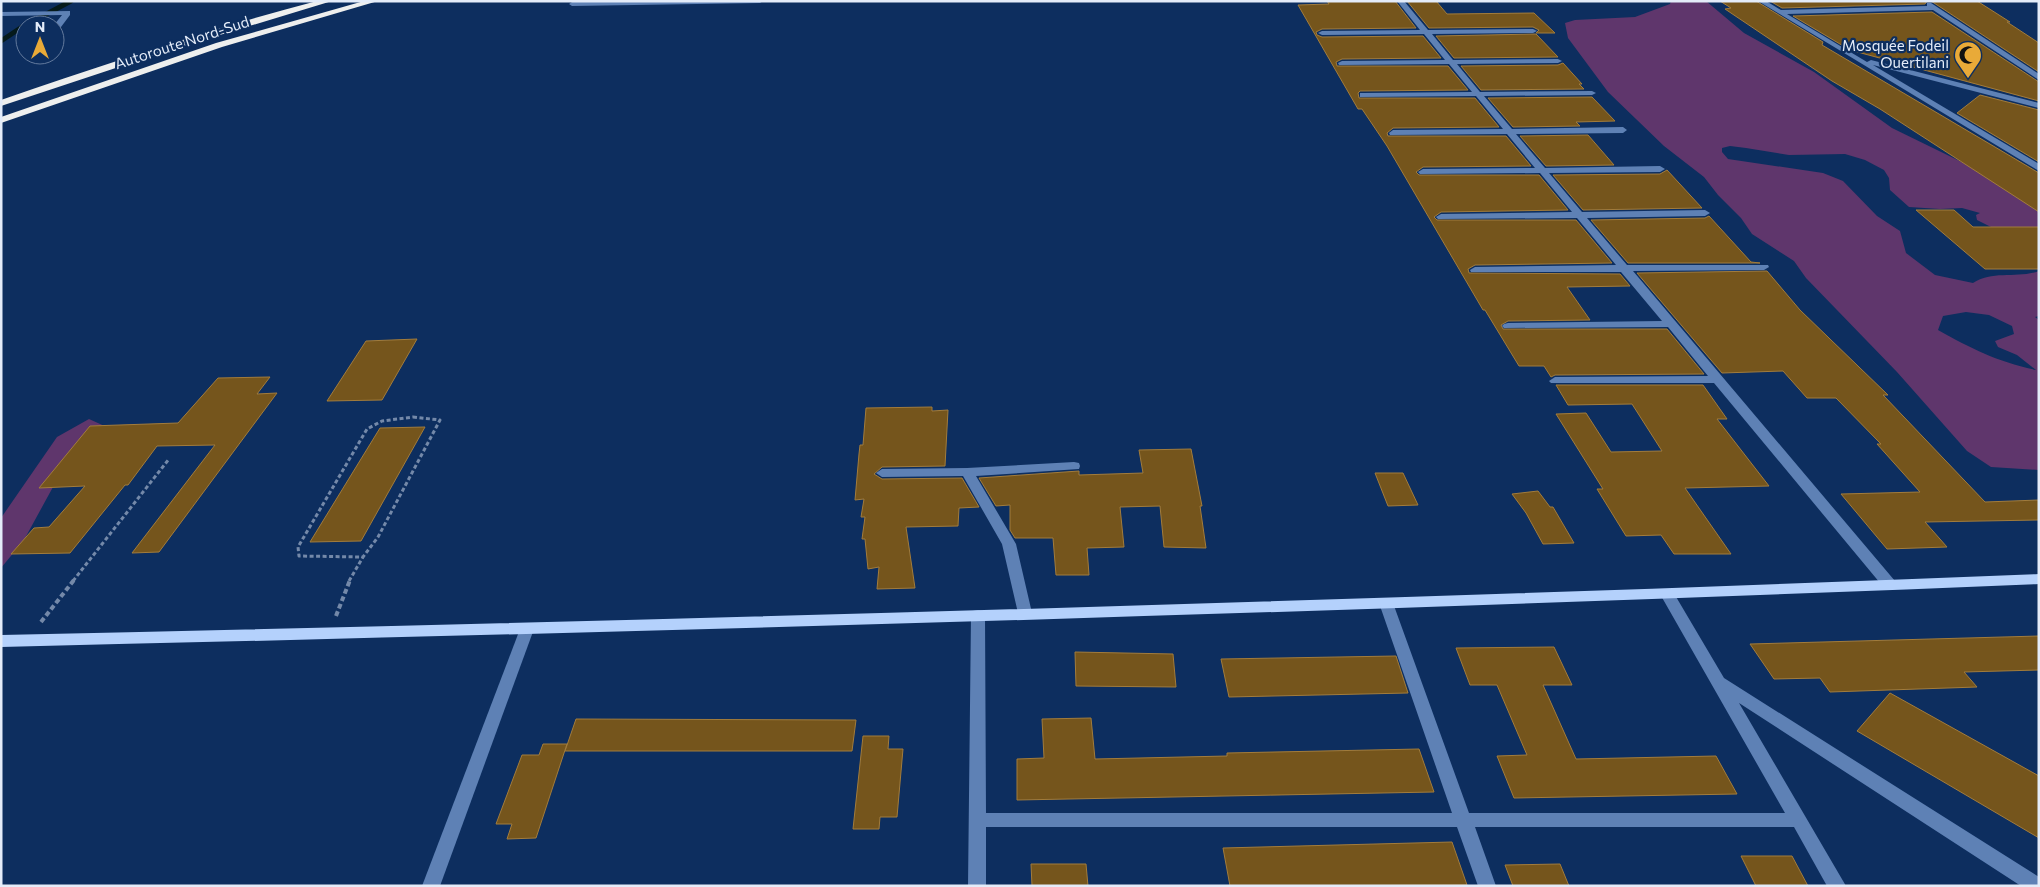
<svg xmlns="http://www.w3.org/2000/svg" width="2040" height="887" font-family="Commissioner,sans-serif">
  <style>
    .green { fill: #5f366c; fill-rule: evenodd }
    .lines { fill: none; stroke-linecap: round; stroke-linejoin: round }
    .stream { stroke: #051a1b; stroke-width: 5 }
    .building { fill: #75551c; stroke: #a27c3c }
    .path-far1 { stroke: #7489a9; stroke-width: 3; stroke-dasharray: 4 2.5; stroke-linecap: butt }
    .path { stroke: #7489a9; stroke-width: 4; stroke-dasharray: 5 3; stroke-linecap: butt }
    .minor { fill: #5e81b5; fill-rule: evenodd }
    .major { fill: #b4d1fc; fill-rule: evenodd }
    .highway { fill: #eeefee; fill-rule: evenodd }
    .labels { text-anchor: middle; stroke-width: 4.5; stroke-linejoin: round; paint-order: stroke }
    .far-street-label { font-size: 15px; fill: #e4ecf9; stroke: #0d2e5f }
    .far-poi-label { font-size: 15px; fill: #e4ecf9; stroke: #0d2e5f; text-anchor: end }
  </style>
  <rect width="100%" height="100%" fill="#0d2e5f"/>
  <g class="green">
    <path d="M1671,1h35l38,32 70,39 78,56 88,43 59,39v41l-62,-31 -1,-5 4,-2 -18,-5 -22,1 -31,-2 -19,-17 -1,-12 -5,-8 -19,-10 -20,-6 -56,1 -43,-7 -16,-2 -8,2v4l6,7 95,14 20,8 34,35 23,15 6,22 29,22 38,8c20,-13 45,-4 66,-12v45l-4,1 4,3v150l-48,-3 -24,-16 -70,-79 -91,-94 -12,-17 -42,-27 -11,-16 -23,-23 -14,-18 -40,-31 -56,-54 -40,-54 -3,-15 10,-3 60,-3 35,-13zM1966,312l23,3 23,11 2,8 -19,7 3,6 19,8 19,15c-38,-8 -64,-21 -98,-40l5,-14z"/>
    <polygon points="89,419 109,428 53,487 24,540 1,568 1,518 57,437"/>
  </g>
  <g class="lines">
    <g class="stream">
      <polyline points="26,25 71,1"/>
      <polyline points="1,41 25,25"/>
    </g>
  </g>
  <g class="building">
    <polygon points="1327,1 1395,1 1416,28 1322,29 1316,32 1317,35 1322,37 1423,36 1441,58 1342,59 1336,62 1337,66 1448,66 1468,90 1360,91 1358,93 1359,98 1475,98 1499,127 1393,128 1387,133 1388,136 1506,136 1531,166 1423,167 1416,172 1419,175 1539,175 1568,210 1441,212 1434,217 1437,220 1576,220 1612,263 1475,265 1468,269 1469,273 1620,274 1630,286 1567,287 1590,320 1508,321 1501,325 1503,329 1667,329 1704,374 1555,375 1551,377 1544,366 1519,366 1485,310 1483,310 1387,146 1362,109 1358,109 1298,5 1329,4"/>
    <polygon points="1407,1 1436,1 1447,14 1534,13 1555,33 1536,33 1539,30 1533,27 1429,28"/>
    <polygon points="1720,1 1756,1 1823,42 1822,45 2039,173 2039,212 1880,109 1832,81 1725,9 1731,8"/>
    <polygon points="1770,1 1927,1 1925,4 1782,8"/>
    <polygon points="1931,1 1977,1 2010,22 2007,22 2039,43 2039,72"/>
    <polygon points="1932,12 2039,82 2039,101 1850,50 1793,16"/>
    <polygon points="1536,34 1558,57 1454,58 1436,36"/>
    <polygon points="1563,63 1582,84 1579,84 1584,89 1481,90 1461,66 1558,65"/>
    <polygon points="1980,95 2039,110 2039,162 1957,113"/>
    <polygon points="1592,97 1615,121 1576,122 1580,126 1513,127 1488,98"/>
    <polygon points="1588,135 1614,165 1546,166 1520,136"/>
    <polygon points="1667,170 1702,208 1583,210 1553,175 1660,174"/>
    <polygon points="1916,210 1954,210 1973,227 2039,227 2039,269 1985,269"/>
    <polygon points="1709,216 1751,262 1760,263 1628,263 1591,220 1705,218"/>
    <polygon points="1767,271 1800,310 1888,395 1883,395 1985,502 2039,500 2039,520 1925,522 1947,547 1887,549 1841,494 1920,492 1877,444 1881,444 1836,398 1807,398 1783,371 1722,373 1637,273"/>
    <polygon points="417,339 382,400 327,401 366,341"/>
    <polygon points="270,377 257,394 277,393 159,552 132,553 215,445 157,446 128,485 125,485 70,553 11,554 34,528 49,527 85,486 39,488 90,426 178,423 218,378"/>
    <polygon points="1556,385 1703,385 1727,419 1717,419 1769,486 1685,488 1731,554 1674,554 1661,535 1626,536 1597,489 1603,489 1556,414 1586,413 1611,452 1662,451 1632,404 1568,405"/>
    <polygon points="932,407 932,411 948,410 945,466 882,467 874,474 882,479 962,478 979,507 959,508 958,526 906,527 915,588 877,589 879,567 868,569 865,539 862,539 865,517 861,517 864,499 855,500 859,454 860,445 863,445 866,408"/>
    <polygon points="425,427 361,541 310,542 380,428"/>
    <polygon points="1191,449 1202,506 1200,506 1206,548 1164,547 1160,506 1120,507 1124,547 1087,548 1089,575 1056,575 1053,538 1015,538 1010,530 1010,505 996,506 979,478 1079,471 1079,475 1143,473 1139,450"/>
    <polygon points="1375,473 1403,473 1418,505 1388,506"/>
    <polygon points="1538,491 1550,507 1553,507 1574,543 1543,544 1526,513 1512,494"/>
    <polygon points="2039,636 2039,670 1964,672 1977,687 1830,692 1820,678 1774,679 1750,644"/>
    <polygon points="1554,647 1572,685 1543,685 1576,759 1716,756 1737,794 1514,798 1497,756 1527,755 1497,685 1470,685 1456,648"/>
    <polygon points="1075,652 1173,654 1176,687 1076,686"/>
    <polygon points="1396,656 1408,693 1229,697 1221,659"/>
    <polygon points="1890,693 2039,776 2039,838 1857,731"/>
    <polygon points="1091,718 1095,759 1227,756 1227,753 1419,749 1434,792 1017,800 1017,759 1044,758 1042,719"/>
    <polygon points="576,719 856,720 852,751 565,751"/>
    <polygon points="863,736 889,736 888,749 903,749 897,817 880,817 879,829 853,829"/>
    <polygon points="543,744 567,744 536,838 507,839 512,824 496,824 522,755 539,755"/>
    <polygon points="1452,842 1467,885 1230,886 1223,848"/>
    <polygon points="1741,856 1792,856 1808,886 1756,886"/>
    <polygon points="1031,864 1086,864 1088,886 1032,886"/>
    <polygon points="1560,864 1569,886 1513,886 1505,865"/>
  </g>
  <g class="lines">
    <g class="path-far1">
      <polygon points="413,417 440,420 378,537 363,557 299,556 298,547 367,429 382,421"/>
      <polyline points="73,581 169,459"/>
      <polyline points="349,581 363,557"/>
    </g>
    <g class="path">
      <polyline points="336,616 350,580"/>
      <polyline points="41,622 74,580"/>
    </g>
    <g class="minor">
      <polygon points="613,1 763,1 760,3 572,6 569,4 572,2"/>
      <polygon points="1397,1 1404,1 1428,30 1533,29 1537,31 1533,33 1432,34 1453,60 1558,59 1562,61 1558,63 1457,64 1480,92 1592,91 1596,93 1592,95 1484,96 1512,129 1623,127 1627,130 1623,133 1516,134 1545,168 1660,166 1665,169 1660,172 1549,173 1582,212 1705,210 1710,213 1705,216 1587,218 1627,265 1768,265 1769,267 1764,270 1633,271 1895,581 1897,585 1895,589 1885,589 1714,383 1551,383 1549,381 1555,377 1708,376 1668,327 1504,328 1502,326 1504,324 1508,323 1662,321 1621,272 1471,272 1470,270 1475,267 1616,265 1577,218 1438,219 1436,217 1441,214 1572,212 1540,173 1420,174 1418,172 1423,169 1535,168 1507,134 1390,135 1389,133 1393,130 1503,129 1476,96 1360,97 1360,93 1363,93 1472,92 1449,64 1339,65 1338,63 1342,61 1445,60 1424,34 1322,35 1318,33 1322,31 1420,30"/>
      <polygon points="1758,1 1766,1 1781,10 1927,6 1927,3 1931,3 2039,74 2039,80 1933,10 1787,14 1867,62 1871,60 2039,103 2039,108 1873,65 2039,164 2039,171"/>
      <polygon points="70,11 70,15 58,31 55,31 54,25 62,15 1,16 1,12"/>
      <polygon points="1074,462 1079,463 1080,466 1079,469 976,476 1016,544 1032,613 1030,617 1025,618 1020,617 1018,613 1002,544 963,476 882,477 876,473 882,469 967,468"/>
      <polygon points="1667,589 1672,590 1724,678 2039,877 2039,886 2021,886 1739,703 1846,886 1827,886 1794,827 1475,827 1496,886 1478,886 1457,827 986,827 986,886 968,886 971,615 973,611 978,610 983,611 985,615 986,813 1452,813 1379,603 1381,599 1386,598 1391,599 1393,603 1469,813 1785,813 1660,594 1662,590"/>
      <polygon points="527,624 532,625 534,629 440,886 422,886 520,629 522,625"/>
    </g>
    <path class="major" d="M2039,574v10c-679,28 -1358,47 -2038,63v-12c680,-15 1359,-34 2038,-61z"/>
    <g class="highway">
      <path d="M317,1h15l-165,50 -166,55v-6c105,-36 209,-71 316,-99z"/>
      <polygon points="364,1 378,1 222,47 1,123 1,117 216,43"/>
    </g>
  </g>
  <defs>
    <g id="mosque-pin" transform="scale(1.4375)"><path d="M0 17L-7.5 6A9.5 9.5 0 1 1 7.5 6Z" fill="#e9aa38" stroke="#0d2e5f"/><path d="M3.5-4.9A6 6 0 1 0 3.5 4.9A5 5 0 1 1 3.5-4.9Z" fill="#111"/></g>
  </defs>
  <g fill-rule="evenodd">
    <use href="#mosque-pin" x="1968" y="55"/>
  </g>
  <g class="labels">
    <g class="far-street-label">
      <text transform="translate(182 43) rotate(-18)" y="5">Autoroute Nord-Sud</text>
    </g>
    <g class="far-poi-label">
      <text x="1949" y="51">Mosquée Fodeil<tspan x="1949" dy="17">Ouertilani</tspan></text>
    </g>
  </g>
  <rect width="2040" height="887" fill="none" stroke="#e4ecf9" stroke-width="5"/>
  <g transform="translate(40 40)"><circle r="24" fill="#0d2e5f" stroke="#637a9d"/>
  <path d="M0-4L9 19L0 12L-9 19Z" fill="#e9aa38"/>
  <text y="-8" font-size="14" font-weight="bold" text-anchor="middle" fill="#e4ecf9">N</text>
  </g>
</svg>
